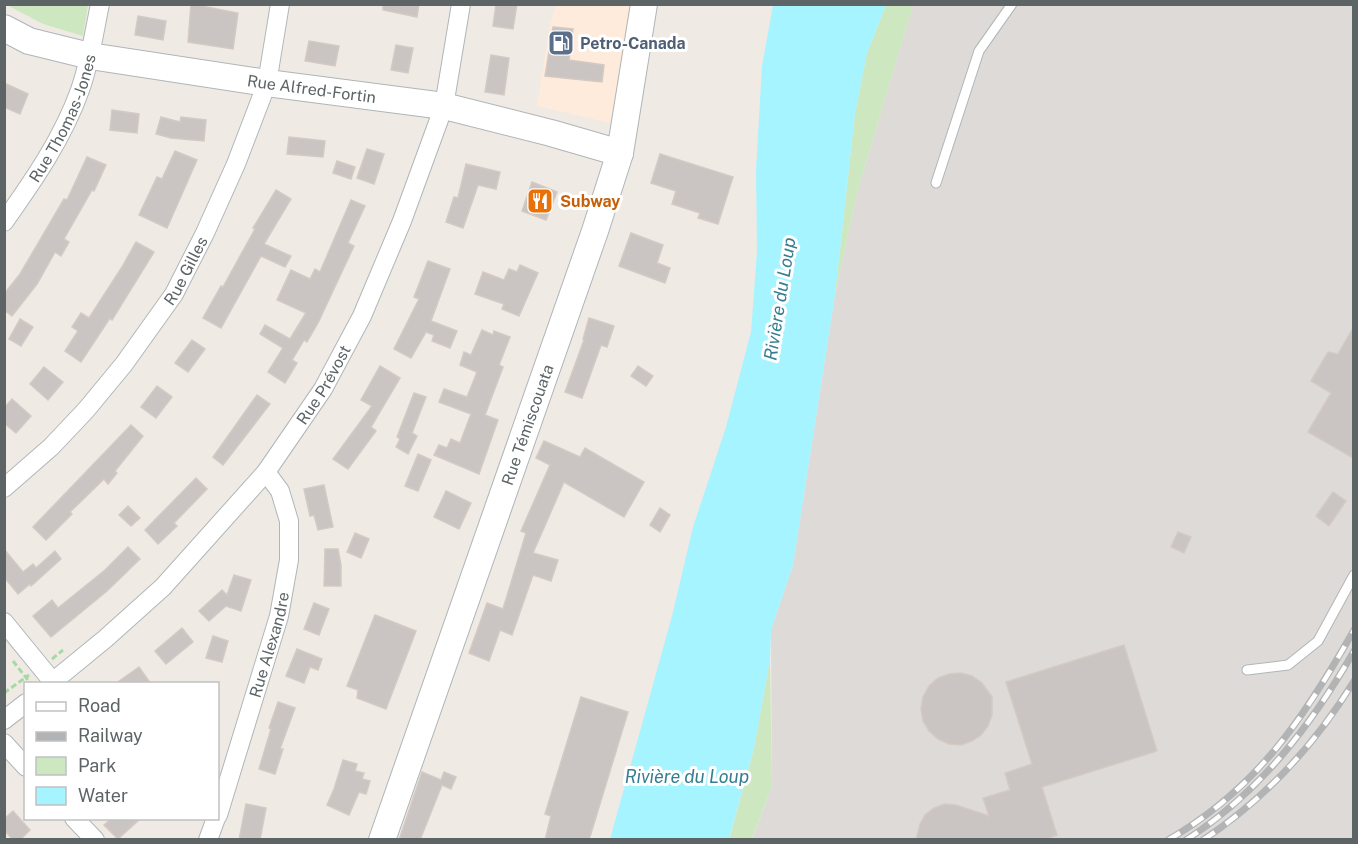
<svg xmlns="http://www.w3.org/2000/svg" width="1358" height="844" font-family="'Public Sans',sans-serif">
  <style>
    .commercial { fill: #ffebdb }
    .industrial { fill: #dedad7 }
    .green { fill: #cde8c1 }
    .water { fill: #a6f4ff }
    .building { fill: #cac5c2; stroke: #d4cac3; stroke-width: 1.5 }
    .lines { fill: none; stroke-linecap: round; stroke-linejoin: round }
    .lane-casing { stroke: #b0b6b8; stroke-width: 11 }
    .street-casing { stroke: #b0b6b8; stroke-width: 20 }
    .secondary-casing { stroke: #afb5b8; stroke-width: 28 }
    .path { stroke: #a6daa4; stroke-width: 3; stroke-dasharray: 6 3; stroke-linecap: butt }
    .lane { stroke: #fff; stroke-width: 9 }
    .street { stroke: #fff; stroke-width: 18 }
    .secondary { stroke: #fff; stroke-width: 26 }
    .rail-casing { stroke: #b2b3b4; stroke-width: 7 }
    .rail { stroke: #fff; stroke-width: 4.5; stroke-dasharray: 14; stroke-linecap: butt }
    .labels { text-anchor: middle; stroke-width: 6; stroke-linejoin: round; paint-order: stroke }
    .service-label { font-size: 16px; font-weight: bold; fill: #4e5e75; stroke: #fff; text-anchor: start }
    .street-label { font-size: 16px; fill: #5d6466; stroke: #fff }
    .food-label { font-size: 16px; font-weight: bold; fill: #c56008; stroke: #fff; text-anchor: start }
    .water-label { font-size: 18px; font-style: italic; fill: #357e90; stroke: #fff }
  </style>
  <rect width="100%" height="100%" fill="#f0eae5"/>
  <polygon class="commercial" points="556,5 632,5 611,123 537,106 550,25"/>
  <polygon class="industrial" points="913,5 1353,5 1353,839 752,840 772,786 771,630 793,565 835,295 857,193"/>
  <g class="green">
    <polygon points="7,5 88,5 83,36 43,24"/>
    <polygon points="886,5 913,5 857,193 835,295 855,113 867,53"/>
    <polygon points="770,659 772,786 752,839 729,840 754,748"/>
  </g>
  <polygon class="water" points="773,5 886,5 867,53 855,113 835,295 793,565 771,630 770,659 754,748 729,839 610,839 672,616 693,527 726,427 751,332 757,251 756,170 762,66"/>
  <g class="building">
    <polygon points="191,4 238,13 233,49 188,42"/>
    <polygon points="383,4 419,4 417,17 383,10"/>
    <polygon points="496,4 517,4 513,29 493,26"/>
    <polygon points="138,16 166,21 163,40 135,35"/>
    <polygon points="553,27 573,29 569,60 604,65 602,82 545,76"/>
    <polygon points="309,41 339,46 335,66 305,61"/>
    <polygon points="396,45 413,48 408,73 391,70"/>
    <polygon points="491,55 509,58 504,95 485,92"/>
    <polygon points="4,83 28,94 20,114 4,107"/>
    <polygon points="112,110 139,114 137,133 110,130"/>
    <polygon points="161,117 180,122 181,117 206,120 204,141 171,138 156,134"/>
    <polygon points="289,137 325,141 323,157 287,154"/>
    <polygon points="367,149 384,154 374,184 357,178"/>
    <polygon points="175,151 197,160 167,228 139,215 157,177 162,179"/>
    <polygon points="660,154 733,177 718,224 698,218 700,213 672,204 676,191 651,183"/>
    <polygon points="87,157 106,165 94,191 92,190 64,239 69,242 61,256 55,252 37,284 12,316 4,310 4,294 20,274 64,199 67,200"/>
    <polygon points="337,161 355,167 351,179 333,173"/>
    <polygon points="466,164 500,172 496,189 478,185 463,228 446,222 454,197 458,198"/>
    <polygon points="532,182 557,192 546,220 522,211"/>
    <polygon points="276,190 291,199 264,244 291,256 285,267 261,256 221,328 203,318 221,286 223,287 255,229 253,228"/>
    <polygon points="351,200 365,206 348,243 354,246 318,323 307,342 304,340 292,360 297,363 285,383 268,372 283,348 260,334 265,325 290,339 306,313 277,300 291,270 310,279 315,269 320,272"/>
    <polygon points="631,233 663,245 657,263 670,268 665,283 619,266"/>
    <polygon points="136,242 154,252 112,320 110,318 81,362 65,351 78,331 72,327 81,313 89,318 122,267"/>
    <polygon points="428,261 450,269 431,321 457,331 450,348 432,341 434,335 426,332 411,358 394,349 419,299 414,297"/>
    <polygon points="520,265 538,273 519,316 502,309 504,304 475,294 483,272 504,280 509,269 517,272"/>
    <polygon points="589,318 614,326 607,347 601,345 582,398 565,392 584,340 583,339"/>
    <polygon points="20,319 33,327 21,346 9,339"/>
    <polygon points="1353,328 1353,458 1308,432 1331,393 1311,381 1328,352 1338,354"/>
    <polygon points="482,330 493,335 494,331 510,337 499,365 503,367 485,415 498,420 479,474 434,455 439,445 447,448 451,439 460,443 471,414 439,402 444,389 467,397 477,372 460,365 464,352 471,355"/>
    <polygon points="192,340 205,349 188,372 175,363"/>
    <polygon points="380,366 400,378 371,427 376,431 348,469 333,459 372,406 361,400"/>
    <polygon points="638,366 653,376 646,386 631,376"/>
    <polygon points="44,367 63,382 48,400 30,384"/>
    <polygon points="157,386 172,397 156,418 141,407"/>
    <polygon points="414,393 426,397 412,433 417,436 408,454 396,447 400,439 397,437"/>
    <polygon points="257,395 270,404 223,465 213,457"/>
    <polygon points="12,399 31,416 16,433 4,423 4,408"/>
    <polygon points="131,425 143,436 115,471 117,473 108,484 104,479 70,512 72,514 46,540 33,527"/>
    <polygon points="544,441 580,457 585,448 644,482 624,517 564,482 533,553 558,560 551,581 533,575 512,635 500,630 489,661 469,653 487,603 503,609 526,533 521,531 550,465 536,458"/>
    <polygon points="418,454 431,460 418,491 405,486"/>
    <polygon points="196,478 207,489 174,523 177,526 158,544 145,530"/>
    <polygon points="324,485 333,527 318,530 314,515 310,516 304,489"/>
    <polygon points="446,491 471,503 459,529 434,517"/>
    <polygon points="1333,492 1346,501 1329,526 1316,516"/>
    <polygon points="128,506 140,518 131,526 119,515"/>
    <polygon points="660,508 670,515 660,532 650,525"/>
    <polygon points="1178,532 1191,537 1184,553 1171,547"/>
    <polygon points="355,533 369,539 361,558 347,552"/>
    <polygon points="128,547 140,559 107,591 51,637 33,616 52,600 58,608 105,570"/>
    <polygon points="4,549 23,572 33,564 36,568 55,551 61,559 31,586 30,584 18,594 4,577"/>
    <polygon points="325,549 338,549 341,565 341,586 324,586"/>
    <polygon points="234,575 251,580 241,611 226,606 209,621 199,611 222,590 227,595"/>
    <polygon points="314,603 329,609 319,635 304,629"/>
    <polygon points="375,615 416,631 386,709 357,698 358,690 347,686"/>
    <polygon points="182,628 193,642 166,664 155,651"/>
    <polygon points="213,636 228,641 222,662 206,658"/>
    <polygon points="1124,645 1157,751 1042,787 1057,835 1044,840 916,840 920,824 925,815 934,808 945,804 956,805 989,816 983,798 1010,790 1005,773 1032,764 1006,682"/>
    <polygon points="297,649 322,659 318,670 310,667 304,683 286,676"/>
    <polygon points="139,667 151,684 115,684"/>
    <polygon points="961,673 972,676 982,683 992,697 992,715 988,726 981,735 972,741 961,745 949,744 938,739 929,731 923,721 921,709 923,697 929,686 938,678 949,674"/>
    <polygon points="581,697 628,712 589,840 545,840 551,816 545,814"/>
    <polygon points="278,702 295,708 280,749 283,749 275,774 259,769 271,729 269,728"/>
    <polygon points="343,760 357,764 355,771 364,773 362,779 370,781 366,794 359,792 349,815 327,805 334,789"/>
    <polygon points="422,772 441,780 444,772 456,777 451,789 442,785 420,840 399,840"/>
    <polygon points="246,804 266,808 260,840 239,840"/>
    <polygon points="13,811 30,830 20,840 13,840 4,830 4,819"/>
    <polygon points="111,819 140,819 118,839 104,825"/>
  </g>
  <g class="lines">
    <g class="lane-casing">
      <g id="lane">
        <polyline points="936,183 979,51 1012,4"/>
        <polyline points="1247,670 1288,665 1318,641 1354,575"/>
      </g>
    </g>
    <g class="street-casing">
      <g id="street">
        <path id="s1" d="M4,222c29,-41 59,-84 76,-132 10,-28 14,-57 20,-86"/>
        <path id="s2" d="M4,488l47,-41 35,-37 38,-46 50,-70 31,-61 31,-69 31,-81 13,-79"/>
        <polyline points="4,622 53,682"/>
        <path id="s3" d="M50,684l55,-45 58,-52 103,-115 57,-83 39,-73 40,-95 42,-115 17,-102"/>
        <polyline points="4,720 26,703"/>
        <polyline points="4,743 26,767"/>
        <path id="s4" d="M218,815l61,-199 10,-56v-39l-9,-30 -14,-19"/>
        <polyline points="74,818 95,840"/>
        <polyline points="208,840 216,818"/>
      </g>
    </g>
    <g class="secondary-casing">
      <g id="secondary">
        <path id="s5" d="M4,28l25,13 61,15 177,27 177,23 107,27 69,20"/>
        <path id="s6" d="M382,840l213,-609 25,-78 24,-149"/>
      </g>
    </g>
    <g class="path">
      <polyline points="52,659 63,650"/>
      <polyline points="13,661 31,684"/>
      <polyline points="4,693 29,675"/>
    </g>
    <use href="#lane" class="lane"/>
    <use href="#street" class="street"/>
    <use href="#secondary" class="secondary"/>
    <g class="rail-casing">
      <g id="rail">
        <path d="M1168,840c90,-52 136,-122 186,-210"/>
        <path d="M1186,840c74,-48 125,-114 168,-189"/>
        <path d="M1203,840c62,-41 112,-95 151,-159"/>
      </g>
    </g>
    <use href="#rail" class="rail"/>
  </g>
  <defs>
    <g id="fuel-square" transform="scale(1.35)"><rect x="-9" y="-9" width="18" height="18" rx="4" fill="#5c6f8a" stroke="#fff"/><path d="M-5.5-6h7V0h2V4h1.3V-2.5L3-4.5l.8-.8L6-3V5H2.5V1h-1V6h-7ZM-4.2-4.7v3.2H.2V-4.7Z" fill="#fff"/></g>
    <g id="restaurant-square" transform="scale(1.35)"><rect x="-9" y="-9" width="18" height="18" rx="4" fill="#e8710a" stroke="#fff"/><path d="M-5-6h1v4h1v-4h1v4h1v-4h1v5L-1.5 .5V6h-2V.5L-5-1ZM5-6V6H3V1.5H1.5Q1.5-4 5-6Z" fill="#fff"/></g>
  </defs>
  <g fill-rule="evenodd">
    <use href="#fuel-square" x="561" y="43"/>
    <use href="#restaurant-square" x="540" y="201"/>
  </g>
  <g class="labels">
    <g class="service-label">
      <text x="580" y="49">Petro-Canada</text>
    </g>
    <g class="street-label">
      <text dy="6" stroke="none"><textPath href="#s5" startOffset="315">Rue Alfred-Fortin</textPath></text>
      <text dy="6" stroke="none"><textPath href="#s1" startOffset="120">Rue Thomas-Jones</textPath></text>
      <text dy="6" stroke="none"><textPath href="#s2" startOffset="285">Rue Gilles</textPath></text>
      <text dy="6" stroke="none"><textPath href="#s3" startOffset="408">Rue Prévost</textPath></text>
      <text dy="6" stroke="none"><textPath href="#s6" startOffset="440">Rue Témiscouata</textPath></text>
      <text dy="6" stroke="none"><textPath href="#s4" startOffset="178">Rue Alexandre</textPath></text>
    </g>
    <g class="food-label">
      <text x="560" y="207">Subway</text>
    </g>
    <g class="water-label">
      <text transform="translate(780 299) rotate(-81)" y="6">Rivière du Loup</text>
      <text x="687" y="783">Rivière du Loup</text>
    </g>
  </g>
  <rect width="1358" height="844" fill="none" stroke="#5d6466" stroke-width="12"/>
  <rect x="24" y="682" width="195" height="138" fill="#ffffff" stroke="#bec1c2" stroke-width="1.5"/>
  <rect x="36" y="702" width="30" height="9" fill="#ffffff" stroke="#bec1c2" stroke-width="1.5"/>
  <text x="78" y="712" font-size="18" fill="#5d6466">Road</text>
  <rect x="36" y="732" width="30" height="9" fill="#b2b3b4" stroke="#bec1c2" stroke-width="1.5"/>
  <text x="78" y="742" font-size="18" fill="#5d6466">Railway</text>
  <rect x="36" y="757" width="30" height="18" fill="#cde8c1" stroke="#bec1c2" stroke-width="1.5"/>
  <text x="78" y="772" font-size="18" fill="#5d6466">Park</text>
  <rect x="36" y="787" width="30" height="18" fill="#a6f4ff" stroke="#bec1c2" stroke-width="1.5"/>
  <text x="78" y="802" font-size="18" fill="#5d6466">Water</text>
</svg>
